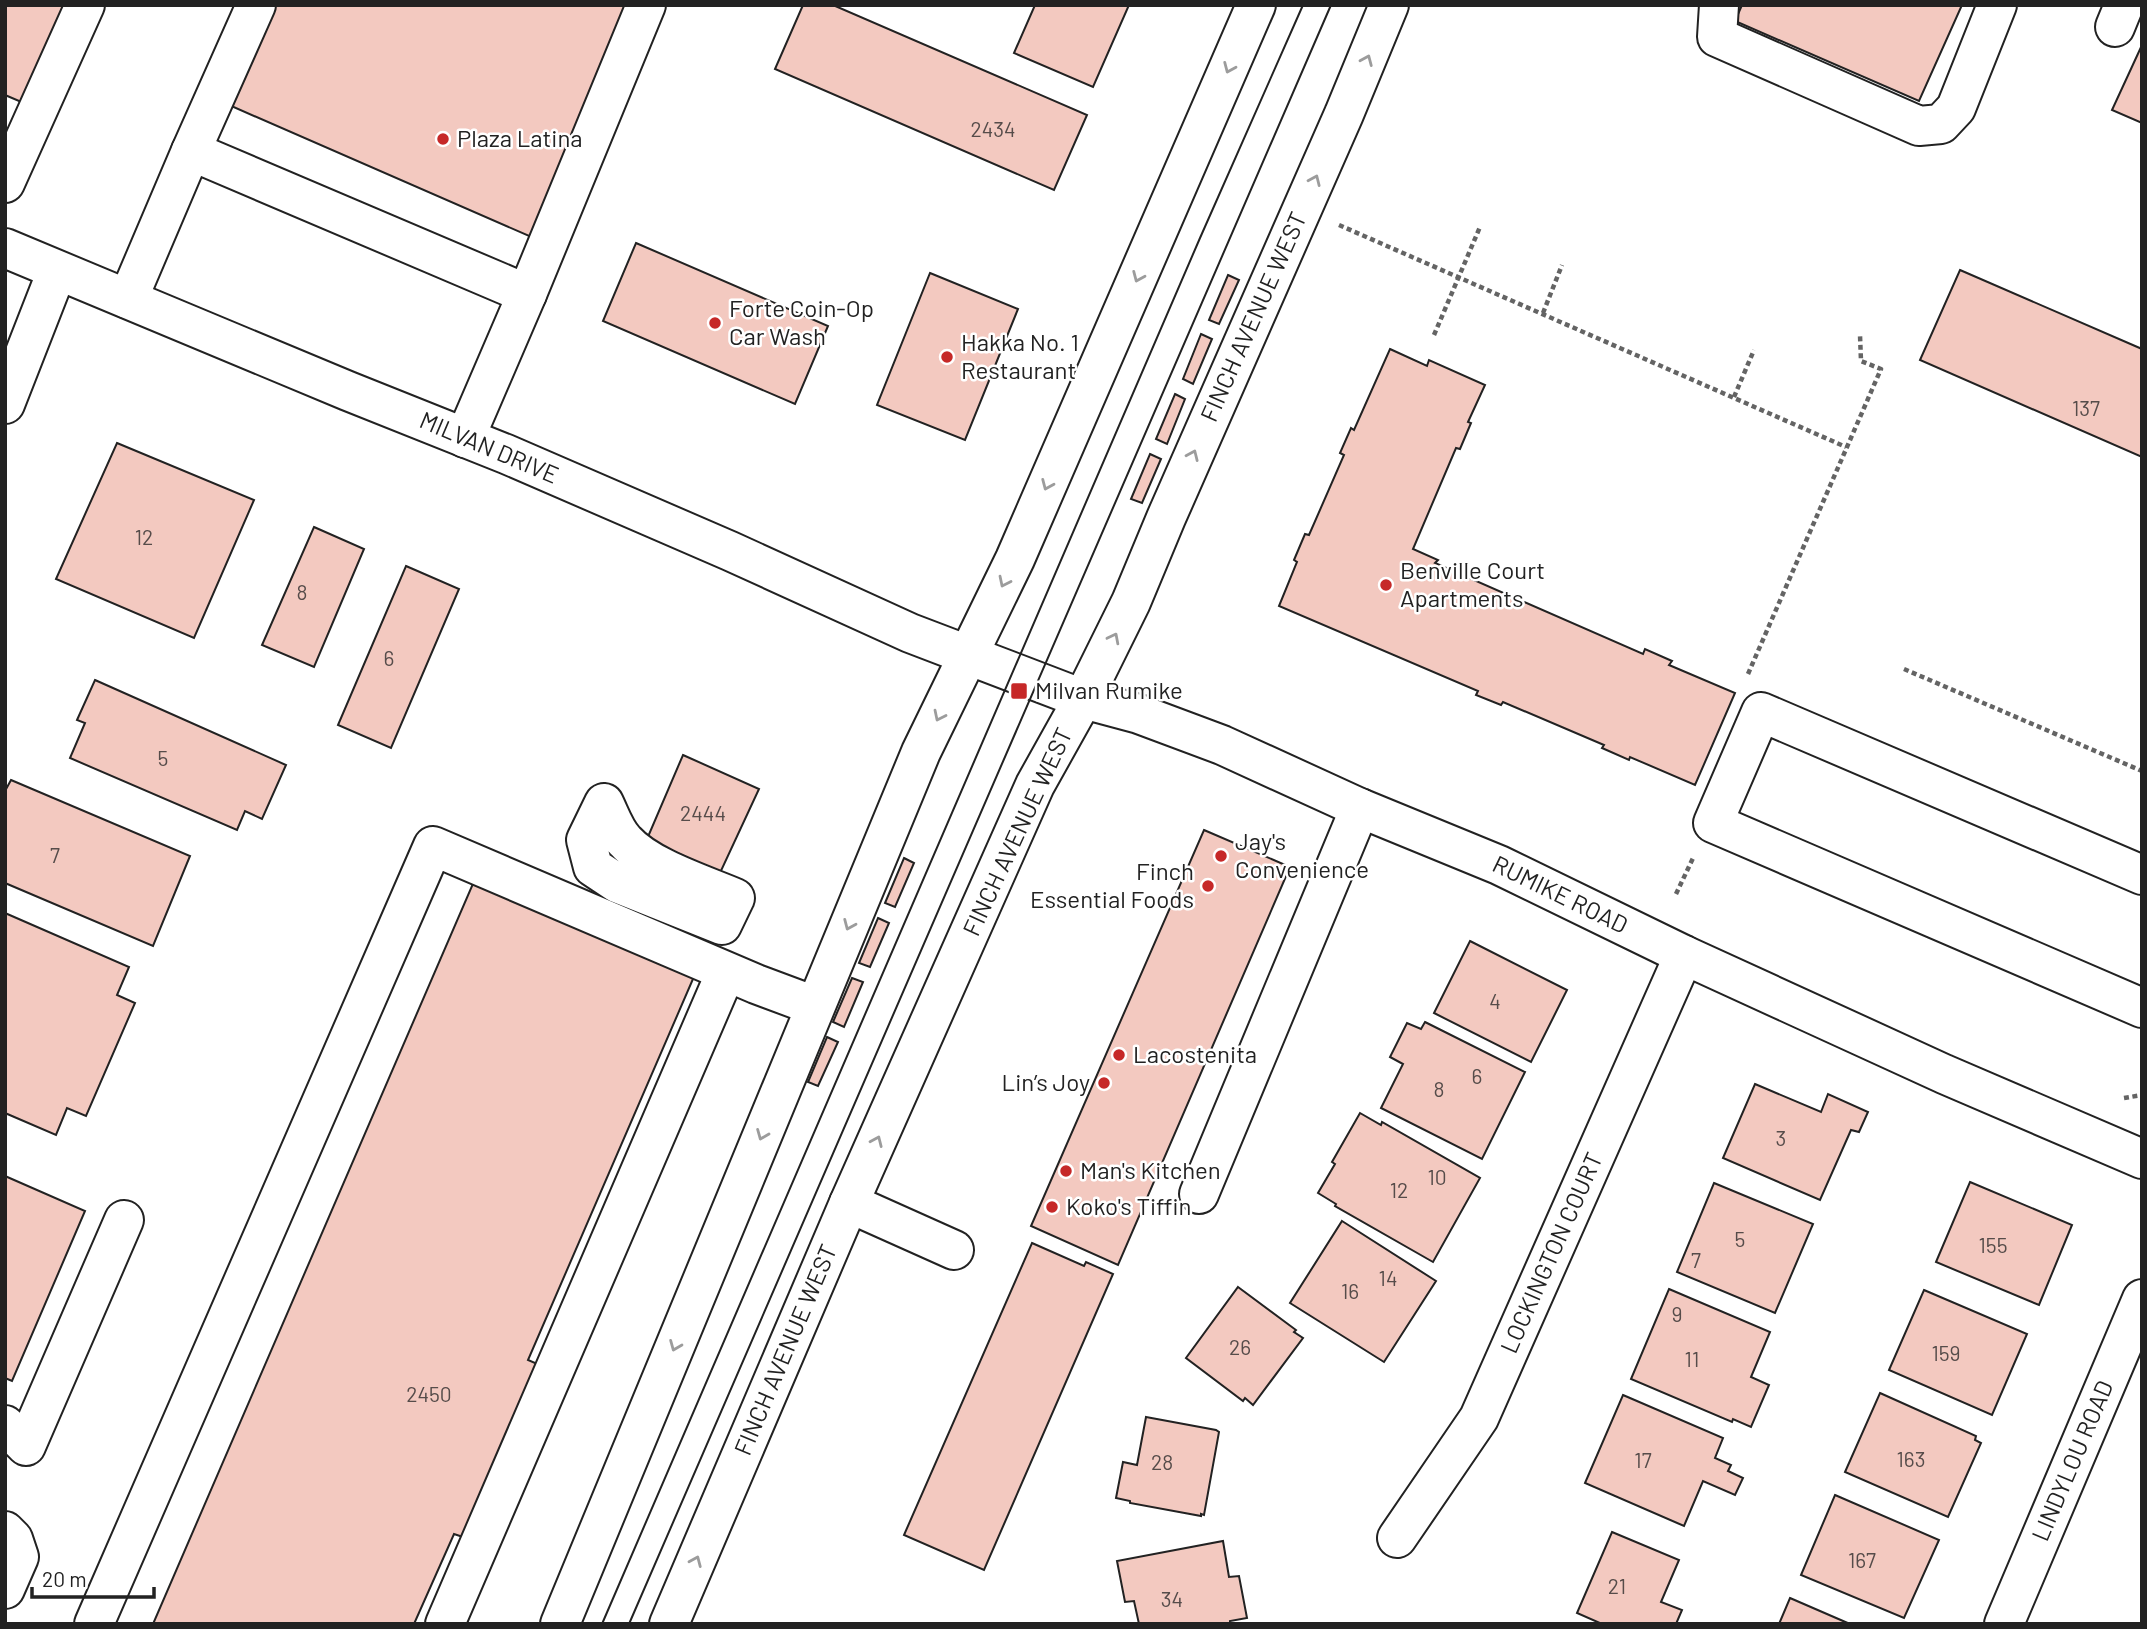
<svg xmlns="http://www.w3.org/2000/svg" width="2147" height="1629" font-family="Barlow,sans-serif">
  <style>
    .building { fill: #f3c9c0; stroke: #222; stroke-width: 2 }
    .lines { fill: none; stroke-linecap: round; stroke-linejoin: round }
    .minor-casing { stroke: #222; stroke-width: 42 }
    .major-casing { stroke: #222; stroke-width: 42 }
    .path { stroke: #646464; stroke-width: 4.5; stroke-dasharray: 5 3.5; stroke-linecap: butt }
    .minor { stroke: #fff; stroke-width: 38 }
    .major { stroke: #fff; stroke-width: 38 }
    .tram { stroke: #222; stroke-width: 2 }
    .oneway { stroke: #9c9c9c }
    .poi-dot { fill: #c62828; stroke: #fff; stroke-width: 2.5 }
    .labels { text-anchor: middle; stroke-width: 5; stroke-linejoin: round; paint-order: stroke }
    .number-label { font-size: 21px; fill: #564c4a }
    .poi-label { font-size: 24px; fill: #222; stroke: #fff; text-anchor: start }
    .street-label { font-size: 24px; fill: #222; stroke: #fff }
  </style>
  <rect width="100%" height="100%" fill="#fff"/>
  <g class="building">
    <polygon points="5,5 68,5 26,104 5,95"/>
    <polygon points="272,5 638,5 536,239 229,105"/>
    <polygon points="803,5 833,5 1087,115 1054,190 775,69"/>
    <polygon points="1035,5 1129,5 1093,87 1014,53"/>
    <polygon points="1742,5 1962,5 1919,101 1735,21"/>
    <polygon points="2142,45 2142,123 2112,110"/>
    <polygon points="636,243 828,326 795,404 603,321"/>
    <polygon points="1960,270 2142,349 2142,457 1920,360"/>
    <polygon points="930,273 1018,309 965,440 877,405"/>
    <polygon points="1228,275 1239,280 1219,324 1209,320"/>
    <polygon points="1201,334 1212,339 1193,384 1183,379"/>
    <polygon points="1390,349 1427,366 1429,360 1485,385 1468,422 1471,423 1460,449 1456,448 1413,549 1438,560 1435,563 1643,654 1645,649 1672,661 1669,665 1735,693 1695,785 1630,757 1629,760 1602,748 1604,745 1503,702 1501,705 1476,695 1478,691 1279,606 1297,562 1294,560 1305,534 1309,535 1344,455 1340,453 1351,428 1354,430"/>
    <polygon points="1175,394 1185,399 1167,444 1156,439"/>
    <polygon points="117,443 254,500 194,638 56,579"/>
    <polygon points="1150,454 1161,459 1142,503 1131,499"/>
    <polygon points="314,527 364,549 314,667 262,645"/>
    <polygon points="406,566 459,589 391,748 338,725"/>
    <polygon points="95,680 286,765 262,819 245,811 237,830 70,758 85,723 77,720"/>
    <polygon points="683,755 759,789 720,873 647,839"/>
    <polygon points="11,780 190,856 153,946 5,883 5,791"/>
    <polygon points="1204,830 1290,867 1118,1265 1031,1226"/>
    <polygon points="904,858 914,863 895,907 885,903"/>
    <polygon points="475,879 696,972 528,1360 542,1366 466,1538 454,1534 414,1624 153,1624"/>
    <polygon points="5,913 129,967 117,995 135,1003 86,1116 67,1108 56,1135 5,1113"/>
    <polygon points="878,918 889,923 870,967 859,963"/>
    <polygon points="1470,941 1567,990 1531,1062 1434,1013"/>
    <polygon points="852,978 863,982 844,1027 833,1022"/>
    <polygon points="1425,1022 1525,1072 1482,1159 1381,1108 1403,1064 1390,1057 1407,1023 1421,1029"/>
    <polygon points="827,1037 838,1042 818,1086 808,1082"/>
    <polygon points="1755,1084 1821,1112 1828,1094 1868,1112 1859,1132 1851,1130 1820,1200 1723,1158"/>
    <polygon points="1360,1113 1381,1125 1382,1122 1480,1178 1433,1262 1335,1206 1336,1204 1318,1193 1335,1164 1332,1162"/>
    <polygon points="5,1176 85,1211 12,1381 5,1378"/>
    <polygon points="1970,1182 2072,1225 2039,1305 1936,1262"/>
    <polygon points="1714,1183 1813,1224 1775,1313 1677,1272"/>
    <polygon points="1342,1221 1436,1281 1384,1362 1290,1303"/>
    <polygon points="1032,1243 1084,1266 1086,1262 1113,1274 984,1570 904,1535"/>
    <polygon points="1238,1287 1296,1330 1294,1332 1303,1338 1253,1405 1245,1398 1243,1401 1186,1358"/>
    <polygon points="1669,1289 1770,1332 1751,1377 1769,1385 1751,1427 1733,1419 1732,1422 1631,1379"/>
    <polygon points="1924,1290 2027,1334 1992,1415 1889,1370"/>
    <polygon points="1880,1393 1976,1436 1975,1440 1981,1443 1948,1517 1845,1472"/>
    <polygon points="1623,1395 1723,1438 1715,1458 1731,1465 1728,1471 1743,1478 1735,1495 1703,1481 1684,1526 1585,1483"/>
    <polygon points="1146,1417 1216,1430 1219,1432 1204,1515 1201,1514 1201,1516 1130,1503 1130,1501 1116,1498 1123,1462 1137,1465"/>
    <polygon points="1835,1495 1939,1540 1904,1618 1801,1575"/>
    <polygon points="1612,1532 1679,1560 1661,1602 1682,1610 1676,1624 1602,1624 1577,1613"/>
    <polygon points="1223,1541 1229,1577 1239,1576 1247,1618 1230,1621 1230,1624 1139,1624 1134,1601 1125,1602 1117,1561"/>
    <polygon points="1790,1598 1850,1624 1779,1624"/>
  </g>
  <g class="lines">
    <g class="minor-casing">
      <g id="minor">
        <polyline points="1719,5 1717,37 1919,126 1941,124 1956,108 1997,5"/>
        <polyline points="2115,27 2124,5"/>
        <polyline points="191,151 256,5"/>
        <polyline points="5,183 85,5"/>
        <polyline points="5,248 348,391 506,454 730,551 910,633 1083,699 1139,714 1222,745 1360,808 1499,865 1684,955 1944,1074 2142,1159"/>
        <polyline points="527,294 646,5"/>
        <polyline points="128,299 191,151 527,294 465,438"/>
        <polyline points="5,404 57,271"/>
        <path d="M604,803c6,12 11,28 21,38 23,26 77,43 110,57l-13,27 -105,-42 -24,-16 -7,-27z"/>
        <polyline points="2142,875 1761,712 1713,823 2142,1008"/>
        <polyline points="1199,1194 1360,808"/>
        <polyline points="849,1203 954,1250"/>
        <polyline points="5,1425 26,1446 124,1220"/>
        <polyline points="5,1531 13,1539 19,1557 5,1589"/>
        <polyline points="1397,1538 1479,1418 1684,955"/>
        <polyline points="94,1624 433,846 756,984 815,1006"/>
        <polyline points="445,1624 726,972"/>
        <polyline points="2004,1624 2142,1299"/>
      </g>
    </g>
    <g class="major-casing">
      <g id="major">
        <polyline points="560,1624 921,752 1015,559 1256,5"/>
        <polyline points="669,1624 849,1203 1035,785 1083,699 1131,602 1166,518 1344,114 1389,5"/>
      </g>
    </g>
    <g class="path">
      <polyline points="1339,225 1846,447"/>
      <polyline points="1543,313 1562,265"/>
      <polyline points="1434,335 1480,227"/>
      <polyline points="1734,397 1754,350"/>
      <polyline points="1904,669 2142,771"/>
      <polyline points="1748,674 1881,369 1861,361 1860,335"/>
      <polyline points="1676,894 1694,856"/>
      <polyline points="2124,1098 2142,1095"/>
    </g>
    <use href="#minor" class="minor"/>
    <use href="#major" class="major"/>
    <g class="tram">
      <polyline points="602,1624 1200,238 1303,5"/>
      <polyline points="629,1624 1331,5"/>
    </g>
  </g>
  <defs><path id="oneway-chevron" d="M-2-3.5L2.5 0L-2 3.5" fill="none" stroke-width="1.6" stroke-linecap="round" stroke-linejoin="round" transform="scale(1.75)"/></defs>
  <g class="oneway">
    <use href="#oneway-chevron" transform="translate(1367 60) rotate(-67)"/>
    <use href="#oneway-chevron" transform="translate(1229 68) rotate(113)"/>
    <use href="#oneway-chevron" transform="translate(1315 180) rotate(-66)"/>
    <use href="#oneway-chevron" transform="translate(1138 277) rotate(113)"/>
    <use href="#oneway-chevron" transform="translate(1193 455) rotate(-66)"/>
    <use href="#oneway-chevron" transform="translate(1047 485) rotate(113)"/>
    <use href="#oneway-chevron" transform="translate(1004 582) rotate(116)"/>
    <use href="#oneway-chevron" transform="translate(1114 638) rotate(-63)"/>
    <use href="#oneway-chevron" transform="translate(939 716) rotate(116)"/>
    <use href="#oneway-chevron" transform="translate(849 925) rotate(113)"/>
    <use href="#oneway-chevron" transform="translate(762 1135) rotate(112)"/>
    <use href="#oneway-chevron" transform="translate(877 1141) rotate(-66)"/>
    <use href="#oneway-chevron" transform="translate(675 1346) rotate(112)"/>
    <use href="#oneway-chevron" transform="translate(696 1561) rotate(-67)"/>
  </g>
  <g class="poi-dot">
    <circle cx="443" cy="139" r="7"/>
    <circle cx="715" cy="323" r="7"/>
    <circle cx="947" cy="357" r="7"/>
    <circle cx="1386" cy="585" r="7"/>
    <rect x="1010" y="682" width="18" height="18" rx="3.5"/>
    <circle cx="1221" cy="856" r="7"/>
    <circle cx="1208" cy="886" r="7"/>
    <circle cx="1119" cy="1055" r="7"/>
    <circle cx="1104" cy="1083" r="7"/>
    <circle cx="1066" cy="1171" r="7"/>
    <circle cx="1052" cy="1207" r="7"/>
  </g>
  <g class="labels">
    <g class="number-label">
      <text x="993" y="137">2434</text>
      <text x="2086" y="416">137</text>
      <text x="144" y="545">12</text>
      <text x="302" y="600">8</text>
      <text x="389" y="666">6</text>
      <text x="163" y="766">5</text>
      <text x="703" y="821">2444</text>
      <text x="55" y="863">7</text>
      <text x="1495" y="1009">4</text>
      <text x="1477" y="1084">6</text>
      <text x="1439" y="1097">8</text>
      <text x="1781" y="1146">3</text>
      <text x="1437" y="1185">10</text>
      <text x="1399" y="1198">12</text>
      <text x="1740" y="1247">5</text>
      <text x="1993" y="1253">155</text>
      <text x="1696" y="1268">7</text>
      <text x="1388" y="1286">14</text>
      <text x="1350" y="1299">16</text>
      <text x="1677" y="1322">9</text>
      <text x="1240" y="1355">26</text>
      <text x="1946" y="1361">159</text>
      <text x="1692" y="1367">11</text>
      <text x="429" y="1402">2450</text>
      <text x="1911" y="1467">163</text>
      <text x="1643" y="1468">17</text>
      <text x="1162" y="1470">28</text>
      <text x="1862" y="1568">167</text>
      <text x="1617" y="1594">21</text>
      <text x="1172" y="1607">34</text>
    </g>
    <g class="poi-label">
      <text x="457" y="147">Plaza Latina</text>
      <text x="729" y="317">Forte Coin-Op<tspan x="729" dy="28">Car Wash</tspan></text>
      <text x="961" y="351">Hakka No. 1<tspan x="961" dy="28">Restaurant</tspan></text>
      <text x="1400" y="579">Benville Court<tspan x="1400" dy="28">Apartments</tspan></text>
      <text x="1035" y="699">Milvan Rumike</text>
      <text x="1235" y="850">Jay's<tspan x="1235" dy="28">Convenience</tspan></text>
      <text x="1194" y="880" text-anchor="end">Finch<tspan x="1194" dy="28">Essential Foods</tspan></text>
      <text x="1133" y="1063">Lacostenita</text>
      <text x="1090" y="1091" text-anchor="end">Lin’s Joy</text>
      <text x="1080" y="1179">Man's Kitchen</text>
      <text x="1066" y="1215">Koko's Tiffin</text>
    </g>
    <g class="street-label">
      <text transform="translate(1254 317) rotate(-66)" y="8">FINCH AVENUE WEST</text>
      <text transform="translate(489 448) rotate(23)" y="8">MILVAN DRIVE</text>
      <text transform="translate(1018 832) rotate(-65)" y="8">FINCH AVENUE WEST</text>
      <text transform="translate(1560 895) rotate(26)" y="8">RUMIKE ROAD</text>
      <text transform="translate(1552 1253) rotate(-66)" y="8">LOCKINGTON COURT</text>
      <text transform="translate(786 1350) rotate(-67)" y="8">FINCH AVENUE WEST</text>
      <text transform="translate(2073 1461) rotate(-67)" y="8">LINDYLOU ROAD</text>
    </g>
  </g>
  <rect width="2147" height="1629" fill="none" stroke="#222222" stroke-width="14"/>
  <path d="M32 1587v10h122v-10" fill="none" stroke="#222222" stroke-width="3.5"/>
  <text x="42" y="1587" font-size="21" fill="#222222" stroke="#ffffff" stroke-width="5" paint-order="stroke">20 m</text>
</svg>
